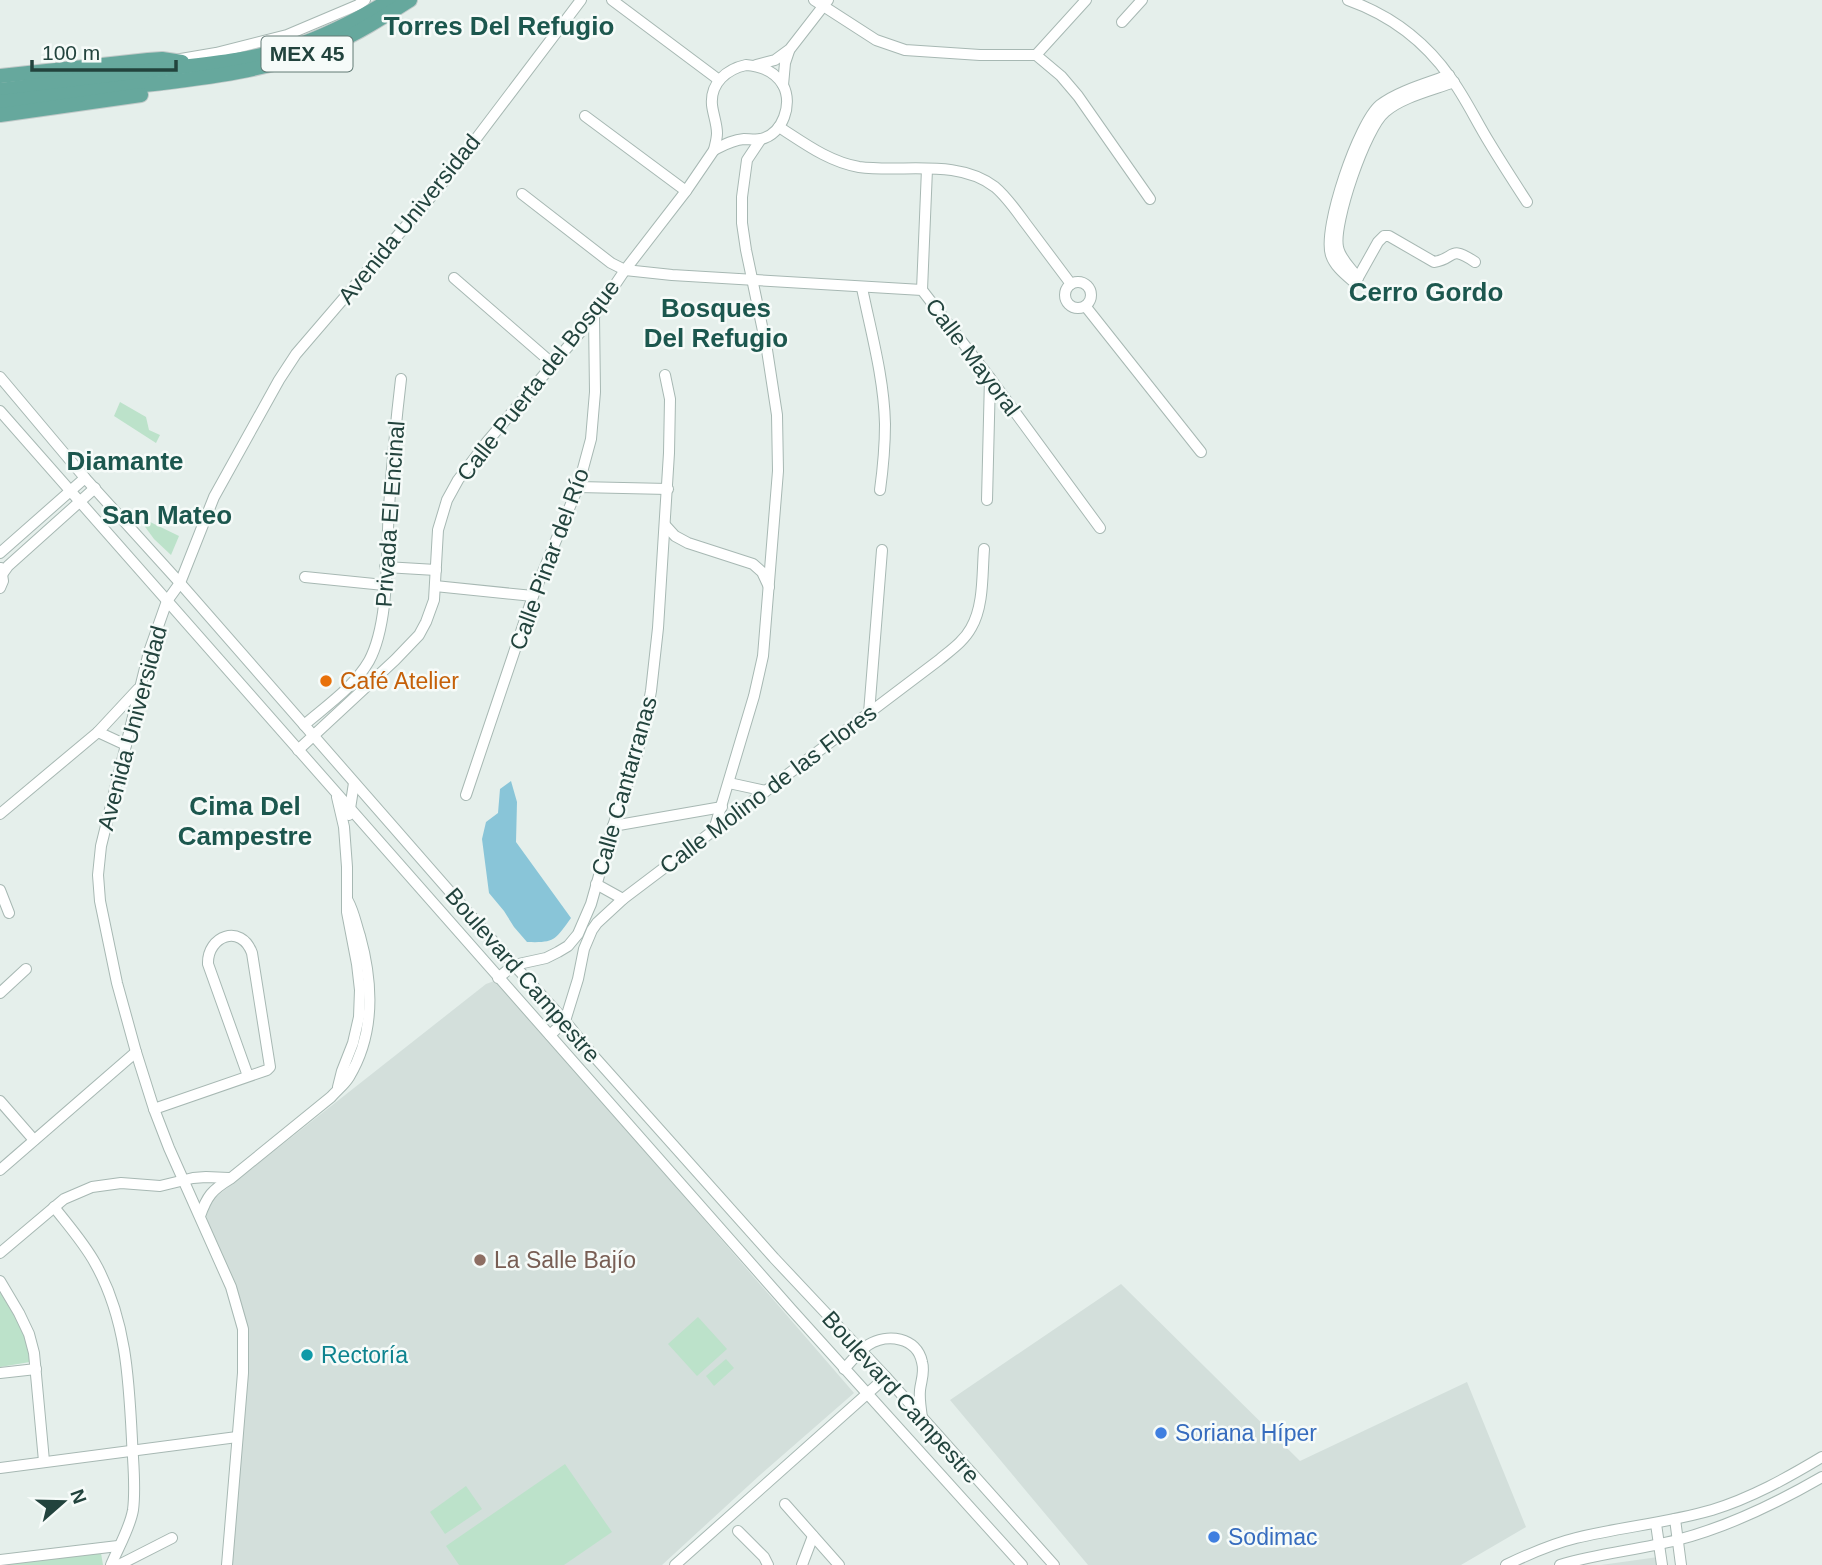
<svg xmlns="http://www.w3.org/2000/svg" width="1822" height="1565" font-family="Arial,sans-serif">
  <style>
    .built { fill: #d3dfdb }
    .green { fill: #bce2ca }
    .water { fill: #89c5d8 }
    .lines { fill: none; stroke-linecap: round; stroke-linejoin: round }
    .minor-casing { stroke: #a7b8b3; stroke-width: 12 }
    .major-casing { stroke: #c1cac9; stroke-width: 16 }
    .minor { stroke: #fff; stroke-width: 10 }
    .major { stroke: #66a89d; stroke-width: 14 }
    .food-dot { fill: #e8710a; stroke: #f6fbf9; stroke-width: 2.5 }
    .education-dot { fill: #8d6e63; stroke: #f6fbf9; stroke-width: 2.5 }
    .culture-dot { fill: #0f9aa8; stroke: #f6fbf9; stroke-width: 2.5 }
    .shop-dot { fill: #3f7fe0; stroke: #f6fbf9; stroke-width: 2.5 }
    .labels { text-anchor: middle; stroke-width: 5; stroke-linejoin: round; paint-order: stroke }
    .shield { fill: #f6fbf9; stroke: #627a75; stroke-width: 2 }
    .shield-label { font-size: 21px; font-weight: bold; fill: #22433d }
    .street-label { font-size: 23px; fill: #22433d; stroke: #f6fbf9 }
    .food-label { font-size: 23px; fill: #c56008; stroke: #f6fbf9; text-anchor: start }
    .education-label { font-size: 23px; fill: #785e54; stroke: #f6fbf9; text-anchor: start }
    .culture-label { font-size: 23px; fill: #0d838f; stroke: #f6fbf9; text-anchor: start }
    .shop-label { font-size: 23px; fill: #366cbe; stroke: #f6fbf9; text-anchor: start }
    .quarter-label { font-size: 26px; font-weight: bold; fill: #1c574e; stroke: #f6fbf9 }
  </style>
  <rect width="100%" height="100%" fill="#e5efeb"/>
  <g class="built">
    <polygon points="497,980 854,1393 760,1475 662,1565 230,1565 248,1361 239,1313 203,1207 486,984"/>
    <polygon points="1121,1284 1300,1461 1467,1382 1526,1527 1461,1565 1088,1565 950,1400"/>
    <polygon points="1658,1557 1659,1565 1601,1565"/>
  </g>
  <g class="green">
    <polygon points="120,402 146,417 149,430 160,435 156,443 114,416"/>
    <polygon points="146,520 179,536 171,555 154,539 143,524"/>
    <polygon points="0,1292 24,1332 30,1362 0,1367"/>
    <polygon points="698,1317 727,1349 697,1376 668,1344"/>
    <polygon points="726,1359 734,1368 714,1386 706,1376"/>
    <polygon points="565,1464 612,1532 564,1565 459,1565 446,1546"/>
    <polygon points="466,1486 482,1509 445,1534 430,1512"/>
    <polygon points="97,1552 101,1553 103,1565 0,1565"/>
  </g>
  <path class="water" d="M511,781l6,21 -1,40 55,76c-16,22 -16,25 -44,24l-13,-15 -10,-16 -15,-18 -7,-54 4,-17 12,-9 2,-24z"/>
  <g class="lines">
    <g class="minor-casing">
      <g id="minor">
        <polyline points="612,0 719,80"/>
        <polyline points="814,0 876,40 905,50 980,55 1036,55 1086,0"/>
        <path d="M1348,0c42,15 76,40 102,77 15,20 26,44 39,65 12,20 25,40 38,60"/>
        <polyline points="1122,22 1142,0"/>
        <polyline points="1036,55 1061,76 1078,96 1150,199"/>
        <polyline points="175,60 216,53 287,35 358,5 365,0"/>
        <path d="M746,65c15,1 29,6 37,20 10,19 0,49 -22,54 -5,1 -12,0 -17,0 -12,1 -20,6 -30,11 1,-5 3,-11 3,-17 0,-9 -4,-19 -5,-28 -2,-22 15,-36 34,-40z"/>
        <polyline points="756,65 775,60 790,49 828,0"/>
        <path d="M1449,75c-21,8 -51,16 -69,30 -21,17 -58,124 -49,150 4,12 15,20 24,28l23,-41 6,-6h5l45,26c22,-3 14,-18 41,0"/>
        <polyline points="783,85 785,63 789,51"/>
        <polyline points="585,116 686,191"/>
        <path d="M779,127c25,16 50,35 80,40 44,6 98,-9 136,20 12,10 22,25 31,37 15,20 30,40 45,60"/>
        <polyline points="522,194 611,263 625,270 672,275 922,290 990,378 1100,528"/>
        <polyline points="454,278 553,364"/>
        <path d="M1358,278c-7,-10 -18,-19 -20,-31 -5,-24 28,-120 47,-135 17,-15 48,-22 69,-30"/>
        <circle cx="1078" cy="295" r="13"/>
        <path d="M862,288c9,44 22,90 23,136 0,22 -2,44 -5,66"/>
        <polyline points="922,290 927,169"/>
        <polyline points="1086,307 1201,452"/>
        <polyline points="0,377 85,478 180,583 514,965 565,1021 591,1053 774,1258 886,1377 1054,1565"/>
        <polyline points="0,411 791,1309 1022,1565"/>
        <polyline points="578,487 668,489"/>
        <polyline points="987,500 990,378"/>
        <polyline points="665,525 675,536 688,543 753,564 762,572 769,587"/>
        <polyline points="0,553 85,478"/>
        <polyline points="385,567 436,570"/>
        <polyline points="3,573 8,566 95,488"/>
        <polyline points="305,577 384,585"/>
        <polyline points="435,586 533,596"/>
        <polyline points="0,588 3,581 1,568"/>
        <polyline points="869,713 882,550"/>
        <path d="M304,725c22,-19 50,-38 65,-64 21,-39 17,-109 20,-154 3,-43 7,-86 12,-128"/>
        <polyline points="98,732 126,745"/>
        <polyline points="298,750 395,660 419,635 426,622 434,600 438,530 447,500 458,480 486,443 594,316 625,270 686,191 714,150"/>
        <polyline points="729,783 766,791"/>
        <polyline points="466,795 533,596 578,487 591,439 595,392 594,316"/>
        <polyline points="337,797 344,827 347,867 347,912 357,964 360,990 359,1017 353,1043 342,1071 338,1087"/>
        <polyline points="0,814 98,732 138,689"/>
        <polyline points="349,815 354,783"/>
        <polyline points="613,826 722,807"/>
        <polyline points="714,830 754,696 763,656 778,471 777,415 767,350 746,250 742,223 742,197 747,160 761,139"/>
        <polyline points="596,884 623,899"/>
        <polyline points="0,890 9,913"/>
        <polyline points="498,978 514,965 546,958 558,952 568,946 578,934 591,904 613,826 636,758 646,718 651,691 658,628 669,453 670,399 665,375"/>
        <polyline points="0,993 26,969"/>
        <path d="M550,1035l15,-14 13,-42 6,-30 8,-19 5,-7 26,-24 316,-239c12,-10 25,-19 32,-32 13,-22 11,-54 13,-79"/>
        <polyline points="0,1101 34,1140"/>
        <path d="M154,1109l113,-39 3,-3 -18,-114c-11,-30 -45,-17 -44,11l40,112"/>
        <polyline points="0,1170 136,1052"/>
        <path d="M54,1207c14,18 30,36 41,56 31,55 34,116 37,177 1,23 4,47 1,70 -3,18 -15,38 -22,55"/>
        <path d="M200,1216c7,-20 12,-26 30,-37l101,-82c6,-7 13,-12 18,-20 26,-43 24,-94 11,-141 -4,-12 -6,-24 -12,-35"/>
        <polyline points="0,1253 64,1199 92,1187 121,1183 160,1186 193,1178 206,1177 229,1178"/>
        <polyline points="0,1281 19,1313 29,1334 34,1353 44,1461"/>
        <path d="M844,1369c8,-8 15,-18 24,-24 19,-12 49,-8 54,17 3,10 -1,19 -2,28 -1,9 1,19 2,28"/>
        <polyline points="0,1373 36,1369"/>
        <polyline points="0,1468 237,1437"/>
        <polyline points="785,1504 839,1565"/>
        <polyline points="1675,1519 1681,1565"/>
        <polyline points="1656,1524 1662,1565"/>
        <polyline points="738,1531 764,1557 768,1565"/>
        <polyline points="0,1560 118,1546"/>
        <polyline points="119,1565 172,1538"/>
        <polyline points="227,1565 243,1373 243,1329 231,1287 169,1148 154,1109 136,1052 117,983 100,901 98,875 101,846 149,652 167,601 180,583 214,497 279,380 296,354 441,185 581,0"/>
        <polyline points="675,1565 886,1377"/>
        <polyline points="802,1565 813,1536"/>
        <path d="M1506,1565c23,-11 45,-21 70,-27 45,-11 91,-15 136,-28 39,-12 75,-32 110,-53"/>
        <path d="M1560,1565c39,-12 79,-15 117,-25 51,-13 100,-37 145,-63"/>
      </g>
    </g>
    <g class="major-casing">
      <g id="major">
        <polyline points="0,76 148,60 162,59 182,62"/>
        <path d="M0,90c55,-7 109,-14 164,-21 43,-5 89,-9 131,-23 33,-11 65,-28 95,-46"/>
        <path d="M0,102c48,-6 96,-11 144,-17 63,-7 128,-15 187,-40 28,-12 54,-29 79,-45"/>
        <polyline points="0,115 141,95"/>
      </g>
    </g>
    <use href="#minor" class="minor"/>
    <use href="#major" class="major"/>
  </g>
  <circle class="food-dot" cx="326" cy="681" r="7"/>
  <circle class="education-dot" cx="480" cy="1260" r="7"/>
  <circle class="culture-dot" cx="307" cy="1355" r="7"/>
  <g class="shop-dot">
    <circle cx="1161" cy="1433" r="7"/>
    <circle cx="1214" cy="1537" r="7"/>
  </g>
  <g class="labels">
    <rect class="shield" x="261.5" y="36.5" width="91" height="35" rx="5"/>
    <g class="shield-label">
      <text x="307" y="61">MEX 45</text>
    </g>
    <g class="street-label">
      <text transform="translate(409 219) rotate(-51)" y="8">Avenida Universidad</text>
      <text transform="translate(973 357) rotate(53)" y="8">Calle Mayoral</text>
      <text transform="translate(538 380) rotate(-52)" y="8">Calle Puerta del Bosque</text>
      <text transform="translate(390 514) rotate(-86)" y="8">Privada El Encinal</text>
      <text transform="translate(549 559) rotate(-70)" y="8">Calle Pinar del Río</text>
      <text transform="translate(132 728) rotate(-75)" y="8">Avenida Universidad</text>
      <text transform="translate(624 786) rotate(-74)" y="8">Calle Cantarranas</text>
      <text transform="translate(768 789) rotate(-37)" y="8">Calle Molino de las Flores</text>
      <text transform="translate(523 975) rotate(49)" y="8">Boulevard Campestre</text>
      <text transform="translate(901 1397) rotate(48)" y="8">Boulevard Campestre</text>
    </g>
    <g class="food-label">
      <text x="340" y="689">Café Atelier</text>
    </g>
    <g class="education-label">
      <text x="494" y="1268">La Salle Bajío</text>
    </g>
    <g class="culture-label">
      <text x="321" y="1363">Rectoría</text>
    </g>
    <g class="shop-label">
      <text x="1175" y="1441">Soriana Híper</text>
      <text x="1228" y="1545">Sodimac</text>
    </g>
    <g class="quarter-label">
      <text x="499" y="35">Torres Del Refugio</text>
      <text x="1426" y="301">Cerro Gordo</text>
      <text x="716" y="317">Bosques<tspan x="716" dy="30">Del Refugio</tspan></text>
      <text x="125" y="470">Diamante</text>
      <text x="167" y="524">San Mateo</text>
      <text x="245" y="815">Cima Del<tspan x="245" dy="30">Campestre</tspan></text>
    </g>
  </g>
  <g transform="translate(63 1502) rotate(70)" stroke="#f6fbf9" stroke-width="5" paint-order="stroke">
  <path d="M0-5L12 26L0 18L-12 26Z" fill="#22433d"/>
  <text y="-10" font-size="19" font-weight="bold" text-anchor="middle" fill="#22433d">N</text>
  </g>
  <path d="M32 60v10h144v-10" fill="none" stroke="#22433d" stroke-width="3.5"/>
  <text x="42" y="60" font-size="21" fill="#22433d" stroke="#f6fbf9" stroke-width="5" paint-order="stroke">100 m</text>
</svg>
